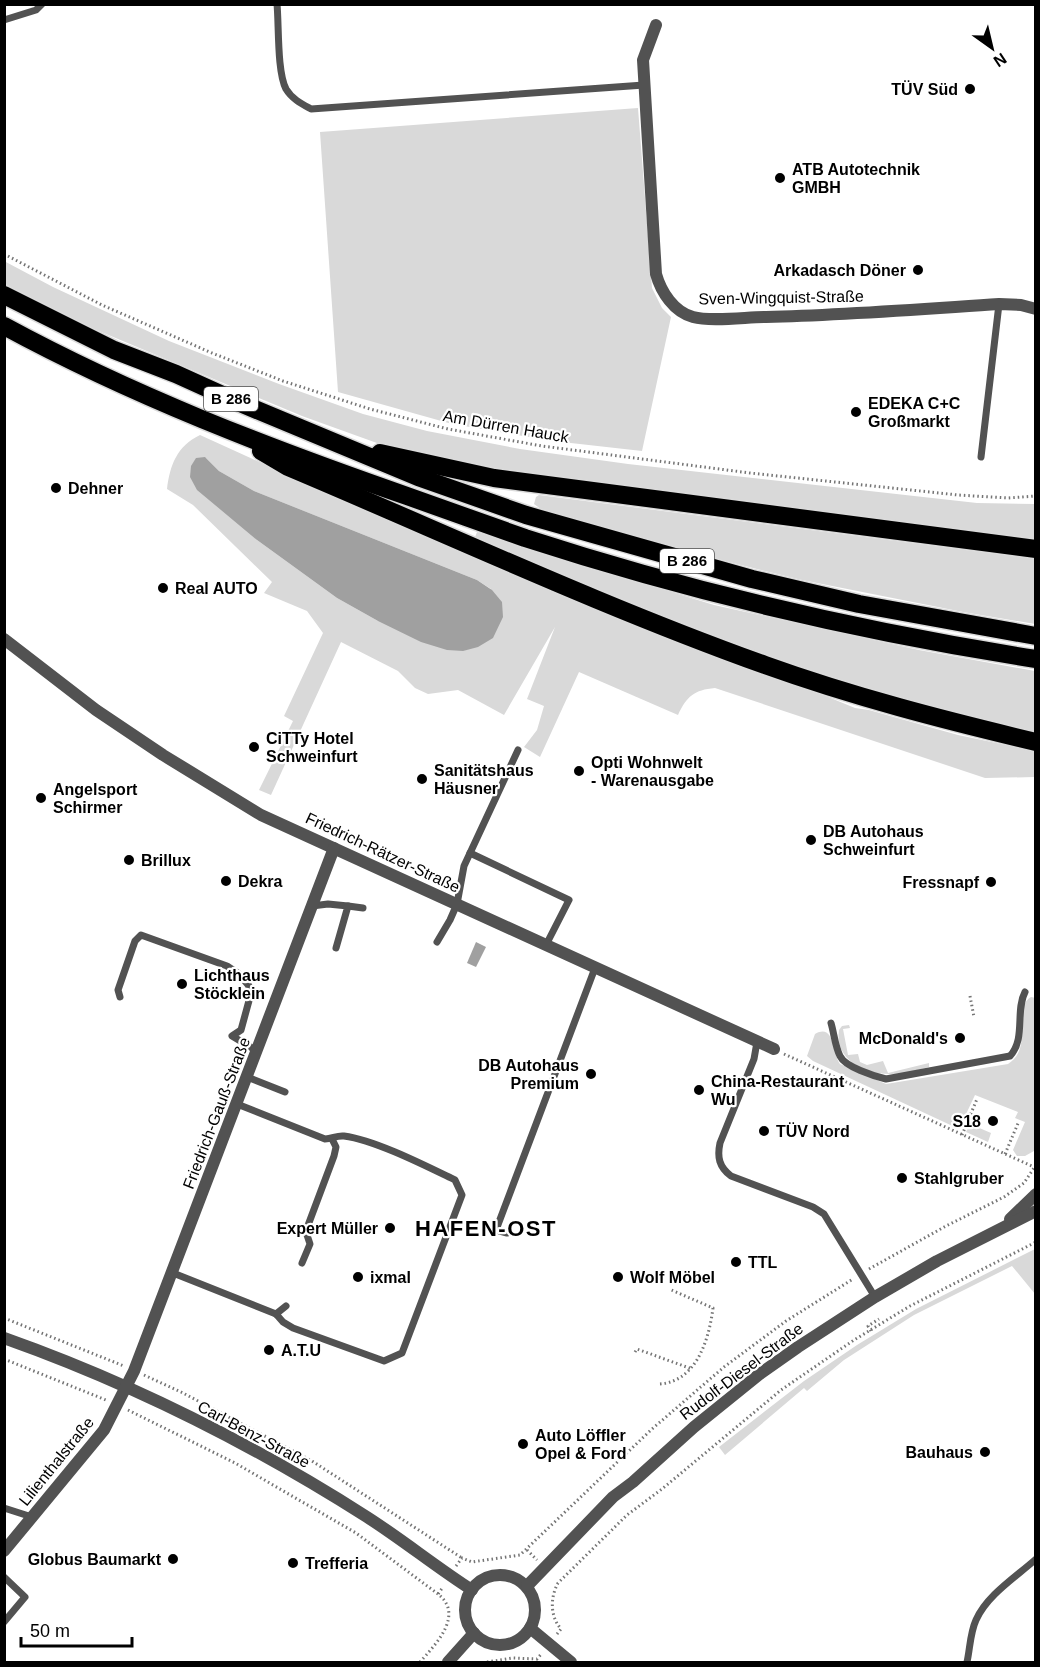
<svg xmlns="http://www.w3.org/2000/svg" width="1040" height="1667" font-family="Helvetica,sans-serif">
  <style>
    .green { fill: #d9d9d9; fill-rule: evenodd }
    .water { fill: #a0a0a0 }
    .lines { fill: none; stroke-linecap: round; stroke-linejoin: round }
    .highway-casing { stroke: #dbdbdb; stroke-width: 21 }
    .path { stroke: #747474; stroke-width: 3; stroke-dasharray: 1.5 3; stroke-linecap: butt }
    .lane { stroke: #525252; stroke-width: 7 }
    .street { stroke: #525252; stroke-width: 12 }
    .highway { stroke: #000; stroke-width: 18 }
    .poi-dot { fill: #000; stroke: #fff; stroke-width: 2 }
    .labels { text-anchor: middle; stroke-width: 4.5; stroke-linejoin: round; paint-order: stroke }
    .shield { fill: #fff; stroke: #4c4c4c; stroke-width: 1.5 }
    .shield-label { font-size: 15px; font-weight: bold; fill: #000 }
    .poi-label { font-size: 16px; font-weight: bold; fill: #000; stroke: #fff; text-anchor: start }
    .street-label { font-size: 16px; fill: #000; stroke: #fff }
    .district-label { font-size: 22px; font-weight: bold; letter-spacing: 1.5px; fill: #000; stroke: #fff }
  </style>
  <rect width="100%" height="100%" fill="#fff"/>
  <g class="green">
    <polygon points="638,108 652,288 662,308 671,317 642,451 553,441 452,424 338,392 320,132"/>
    <polygon points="4,261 53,287 169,341 279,384 363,414 427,431 520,449 628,464 977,503 1035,504 1035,544 1004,535 521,477 388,447 302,416 75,321 5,284"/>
    <path d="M200,435l88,40 567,233 14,2 89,25 77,16v26l-50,1 -270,-90c-21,2 -28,8 -37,27l-99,-43 -39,85 -16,-10 13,-17 7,-24 -17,-7 28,-72 -51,88 -46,-25 -30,4 -13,-6 -17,-17 -57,-29 -70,153 -12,-5 34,-69 -9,-5 39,-83 -16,-22 -43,-18 8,-11 -79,-77 -26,-16c3,-24 10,-43 33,-54zM205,457l14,14 35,20 223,89 14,9 -113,32 -41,-23 -80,-58z"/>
    <polygon points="539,495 1035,559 1035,624 963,612 802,580 733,563 545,512 534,504 536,497"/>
    <polygon points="477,532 714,605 919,650 1035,671 1035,735 845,686 680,624 474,540"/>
    <path d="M1031,997l5,1v146l-2,7 -9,5h-8l-4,-6 12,-28 -10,-4 3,-6 -43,-17 -16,34 -146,-68 -6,-5 8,-22c20,-11 17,19 25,30l46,20 122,-20c27,-17 2,-54 23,-67z"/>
    <path d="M849,1025l1,3 -7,1 5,26 10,-1 2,8 7,3 16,-4 5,12 41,-10v4c-12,3 -24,7 -37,7 -26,1 -58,-14 -53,-44l3,-4z"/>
    <polygon points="970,1124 991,1133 988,1142 966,1132"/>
    <polygon points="1035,1249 1035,1294 1012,1266 914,1315 844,1360 807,1391 804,1388 725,1455 719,1447 804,1381 857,1345 916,1309"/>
  </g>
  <g class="water">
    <polygon points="205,457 219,471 254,491 477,580 492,590 502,602 503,617 493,638 478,647 463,651 447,650 421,642 378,621 337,598 257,540 197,490 190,477 191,466 196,458"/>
    <polygon points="476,942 486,947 476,967 467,963"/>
  </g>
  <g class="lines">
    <g class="highway-casing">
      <g id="highway">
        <polyline points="4,295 114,350 176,374 240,403 418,477 526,515 752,579 859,604 1036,636"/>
        <path d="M4,326c129,70 265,122 403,170 39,14 79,28 118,42 166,54 338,94 511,121"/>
        <path d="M261,451l27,16c159,67 315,140 477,198 89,32 179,55 271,77"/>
        <polyline points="380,453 494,478 1036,549"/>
      </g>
    </g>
    <g class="path">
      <polyline points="4,254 102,305 212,353 283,381 370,409 448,429 542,446 750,473 958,495 1008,498 1036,496"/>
      <polyline points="970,996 974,1017"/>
      <polyline points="784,1054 1034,1167"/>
      <polyline points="962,1135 977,1099"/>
      <polyline points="1005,1154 1019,1121"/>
      <polyline points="869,1269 946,1226 1004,1197 1024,1183 1036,1165"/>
      <polyline points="4,1318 124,1366"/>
      <polyline points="871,1331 868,1326 879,1319"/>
      <polyline points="635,1352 637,1349 692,1369"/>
      <polyline points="4,1359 106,1400"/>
      <polyline points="144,1375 181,1392 312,1461 462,1558"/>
      <path d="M660,1384c37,-3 49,-45 53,-76l-44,-19"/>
      <polyline points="128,1410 235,1463 356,1533 438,1594"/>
      <polyline points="527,1550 537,1560"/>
      <polyline points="456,1566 462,1558 472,1562 520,1555 652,1429 724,1367 786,1321 853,1279"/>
      <path d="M557,1634l4,-5c-11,-13 -11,-31 -3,-46l69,-68 35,-26 119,-99 73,-50 56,-34 126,-64"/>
      <path d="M420,1662c15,-17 45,-47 18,-68l5,-7"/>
      <polyline points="487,1662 513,1658 537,1659 542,1653"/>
    </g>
    <g class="lane">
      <path d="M277,4c2,21 0,68 9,85 6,10 16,15 25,20l333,-24"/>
      <polyline points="4,20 36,10 42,4"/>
      <polyline points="981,457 999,304"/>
      <polyline points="470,853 569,900 546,945"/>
      <polyline points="312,906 328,904 348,906 336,948"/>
      <polyline points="348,906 363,908"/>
      <polyline points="437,942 450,920 457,904 464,866 518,750"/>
      <polyline points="120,997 118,990 135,941 141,935 227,966 239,974 249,986 250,997 241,1030 232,1036 257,1051"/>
      <path d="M831,1023c3,10 4,23 9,33 5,11 34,20 46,23l124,-23c16,-17 5,-45 15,-64"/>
      <path d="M757,1042l-3,17 -34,84c-3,14 -1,24 11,33l82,31 11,7 51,83"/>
      <polyline points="247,1077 285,1092"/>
      <polyline points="507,1233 496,1230 595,968"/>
      <polyline points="302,1263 310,1244 307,1235 307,1228 334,1156 336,1147 332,1139"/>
      <path d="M173,1273l103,41 7,8 10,6 91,33 18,-8 60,-158 -7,-15c-29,-14 -80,-40 -111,-44 -7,-1 -12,3 -19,3l-88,-35"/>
      <polyline points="276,1314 286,1306"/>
      <polyline points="4,1508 32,1517"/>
      <polyline points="4,1577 25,1597 4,1622"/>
      <path d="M967,1662c3,-13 3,-29 9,-42 11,-25 40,-43 60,-61"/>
    </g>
    <g class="street">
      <path d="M656,25l-13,35 13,214c5,18 18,38 37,43 18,5 54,0 73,0 78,-2 156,-8 233,-13l22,1 15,4"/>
      <polyline points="4,639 96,710 163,755 261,815 774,1049"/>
      <polyline points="1010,1219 1036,1194"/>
      <path d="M4,1338c127,45 250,107 363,179 36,23 69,50 105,73"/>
      <polyline points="4,1551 104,1430 134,1371 334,848"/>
      <circle cx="500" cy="1610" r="35"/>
      <polyline points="527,1586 613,1497 633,1482 694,1427 761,1373 798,1347 875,1297 937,1261 1036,1211"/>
      <polyline points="530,1628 571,1662"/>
      <polyline points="448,1662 474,1633"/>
    </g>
    <use href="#highway" class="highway"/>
  </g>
  <g class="poi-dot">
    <circle cx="970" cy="89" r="6"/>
    <circle cx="780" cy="178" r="6"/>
    <circle cx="918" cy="270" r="6"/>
    <circle cx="856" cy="412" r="6"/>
    <circle cx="56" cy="488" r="6"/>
    <circle cx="163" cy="588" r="6"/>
    <circle cx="254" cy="747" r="6"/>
    <circle cx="579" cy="771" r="6"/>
    <circle cx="422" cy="779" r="6"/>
    <circle cx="41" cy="798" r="6"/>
    <circle cx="811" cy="840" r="6"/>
    <circle cx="129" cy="860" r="6"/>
    <circle cx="226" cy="881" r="6"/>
    <circle cx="991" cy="882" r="6"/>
    <circle cx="182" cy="984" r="6"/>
    <circle cx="960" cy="1038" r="6"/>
    <circle cx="591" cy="1074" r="6"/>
    <circle cx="699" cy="1090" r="6"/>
    <circle cx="993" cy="1121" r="6"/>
    <circle cx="764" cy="1131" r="6"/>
    <circle cx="902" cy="1178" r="6"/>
    <circle cx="390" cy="1228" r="6"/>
    <circle cx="736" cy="1262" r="6"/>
    <circle cx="358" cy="1277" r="6"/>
    <circle cx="618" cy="1277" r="6"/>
    <circle cx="269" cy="1350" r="6"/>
    <circle cx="523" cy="1444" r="6"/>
    <circle cx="985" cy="1452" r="6"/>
    <circle cx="173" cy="1559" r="6"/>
    <circle cx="293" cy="1563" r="6"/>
  </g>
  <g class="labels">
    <g class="shield">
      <rect x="204" y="387" width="54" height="24" rx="4.5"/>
      <rect x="660" y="549" width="54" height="24" rx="4.5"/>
    </g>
    <g class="shield-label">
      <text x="231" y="404">B 286</text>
      <text x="687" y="566">B 286</text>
    </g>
    <g class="poi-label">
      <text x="958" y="95" text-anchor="end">TÜV Süd</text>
      <text x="792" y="175">ATB Autotechnik<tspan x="792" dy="18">GMBH</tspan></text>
      <text x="906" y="276" text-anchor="end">Arkadasch Döner</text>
      <text x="868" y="409">EDEKA C+C<tspan x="868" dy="18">Großmarkt</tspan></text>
      <text x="68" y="494">Dehner</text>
      <text x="175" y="594">Real AUTO</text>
      <text x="266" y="744">CiTTy Hotel<tspan x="266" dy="18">Schweinfurt</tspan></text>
      <text x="591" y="768">Opti Wohnwelt<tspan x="591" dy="18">- Warenausgabe</tspan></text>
      <text x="434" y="776">Sanitätshaus<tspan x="434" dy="18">Häusner</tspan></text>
      <text x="53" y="795">Angelsport<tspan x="53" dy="18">Schirmer</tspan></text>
      <text x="823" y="837">DB Autohaus<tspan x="823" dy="18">Schweinfurt</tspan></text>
      <text x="141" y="866">Brillux</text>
      <text x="238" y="887">Dekra</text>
      <text x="979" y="888" text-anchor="end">Fressnapf</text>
      <text x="194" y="981">Lichthaus<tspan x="194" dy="18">Stöcklein</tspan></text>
      <text x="948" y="1044" text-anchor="end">McDonald's</text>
      <text x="579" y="1071" text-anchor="end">DB Autohaus<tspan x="579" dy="18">Premium</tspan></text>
      <text x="711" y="1087">China-Restaurant<tspan x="711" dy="18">Wu</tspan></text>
      <text x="981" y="1127" text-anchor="end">S18</text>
      <text x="776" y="1137">TÜV Nord</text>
      <text x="914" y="1184">Stahlgruber</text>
      <text x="378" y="1234" text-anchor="end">Expert Müller</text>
      <text x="748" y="1268">TTL</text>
      <text x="370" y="1283">ixmal</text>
      <text x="630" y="1283">Wolf Möbel</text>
      <text x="281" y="1356">A.T.U</text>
      <text x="535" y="1441">Auto Löffler<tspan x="535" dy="18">Opel &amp; Ford</tspan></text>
      <text x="973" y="1458" text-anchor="end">Bauhaus</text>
      <text x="161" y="1565" text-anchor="end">Globus Baumarkt</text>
      <text x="305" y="1569">Trefferia</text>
    </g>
    <g class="street-label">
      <text transform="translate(781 297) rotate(-1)" y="6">Sven-Wingquist-Straße</text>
      <text transform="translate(506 426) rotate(10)" y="6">Am Dürren Hauck</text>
      <text transform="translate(383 852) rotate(25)" y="6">Friedrich-Rätzer-Straße</text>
      <text transform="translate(216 1113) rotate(-69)" y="6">Friedrich-Gauß-Straße</text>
      <text transform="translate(741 1371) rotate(-37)" y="6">Rudolf-Diesel-Straße</text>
      <text transform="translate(254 1434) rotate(28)" y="6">Carl-Benz-Straße</text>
      <text transform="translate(56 1461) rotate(-51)" y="6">Lilienthalstraße</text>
    </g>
    <g class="district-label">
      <text x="486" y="1236">HAFEN-OST</text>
    </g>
  </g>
  <rect width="1040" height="1667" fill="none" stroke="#000000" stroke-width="12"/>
  <g transform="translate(992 48) rotate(146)" stroke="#ffffff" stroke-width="4.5" paint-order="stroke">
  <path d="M0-4.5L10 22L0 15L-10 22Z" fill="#000000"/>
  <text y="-9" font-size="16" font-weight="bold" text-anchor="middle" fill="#000000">N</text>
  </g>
  <path d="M21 1637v9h111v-9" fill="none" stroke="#000000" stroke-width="3"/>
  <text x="30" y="1637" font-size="18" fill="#000000" stroke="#ffffff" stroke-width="4.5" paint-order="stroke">50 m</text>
</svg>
